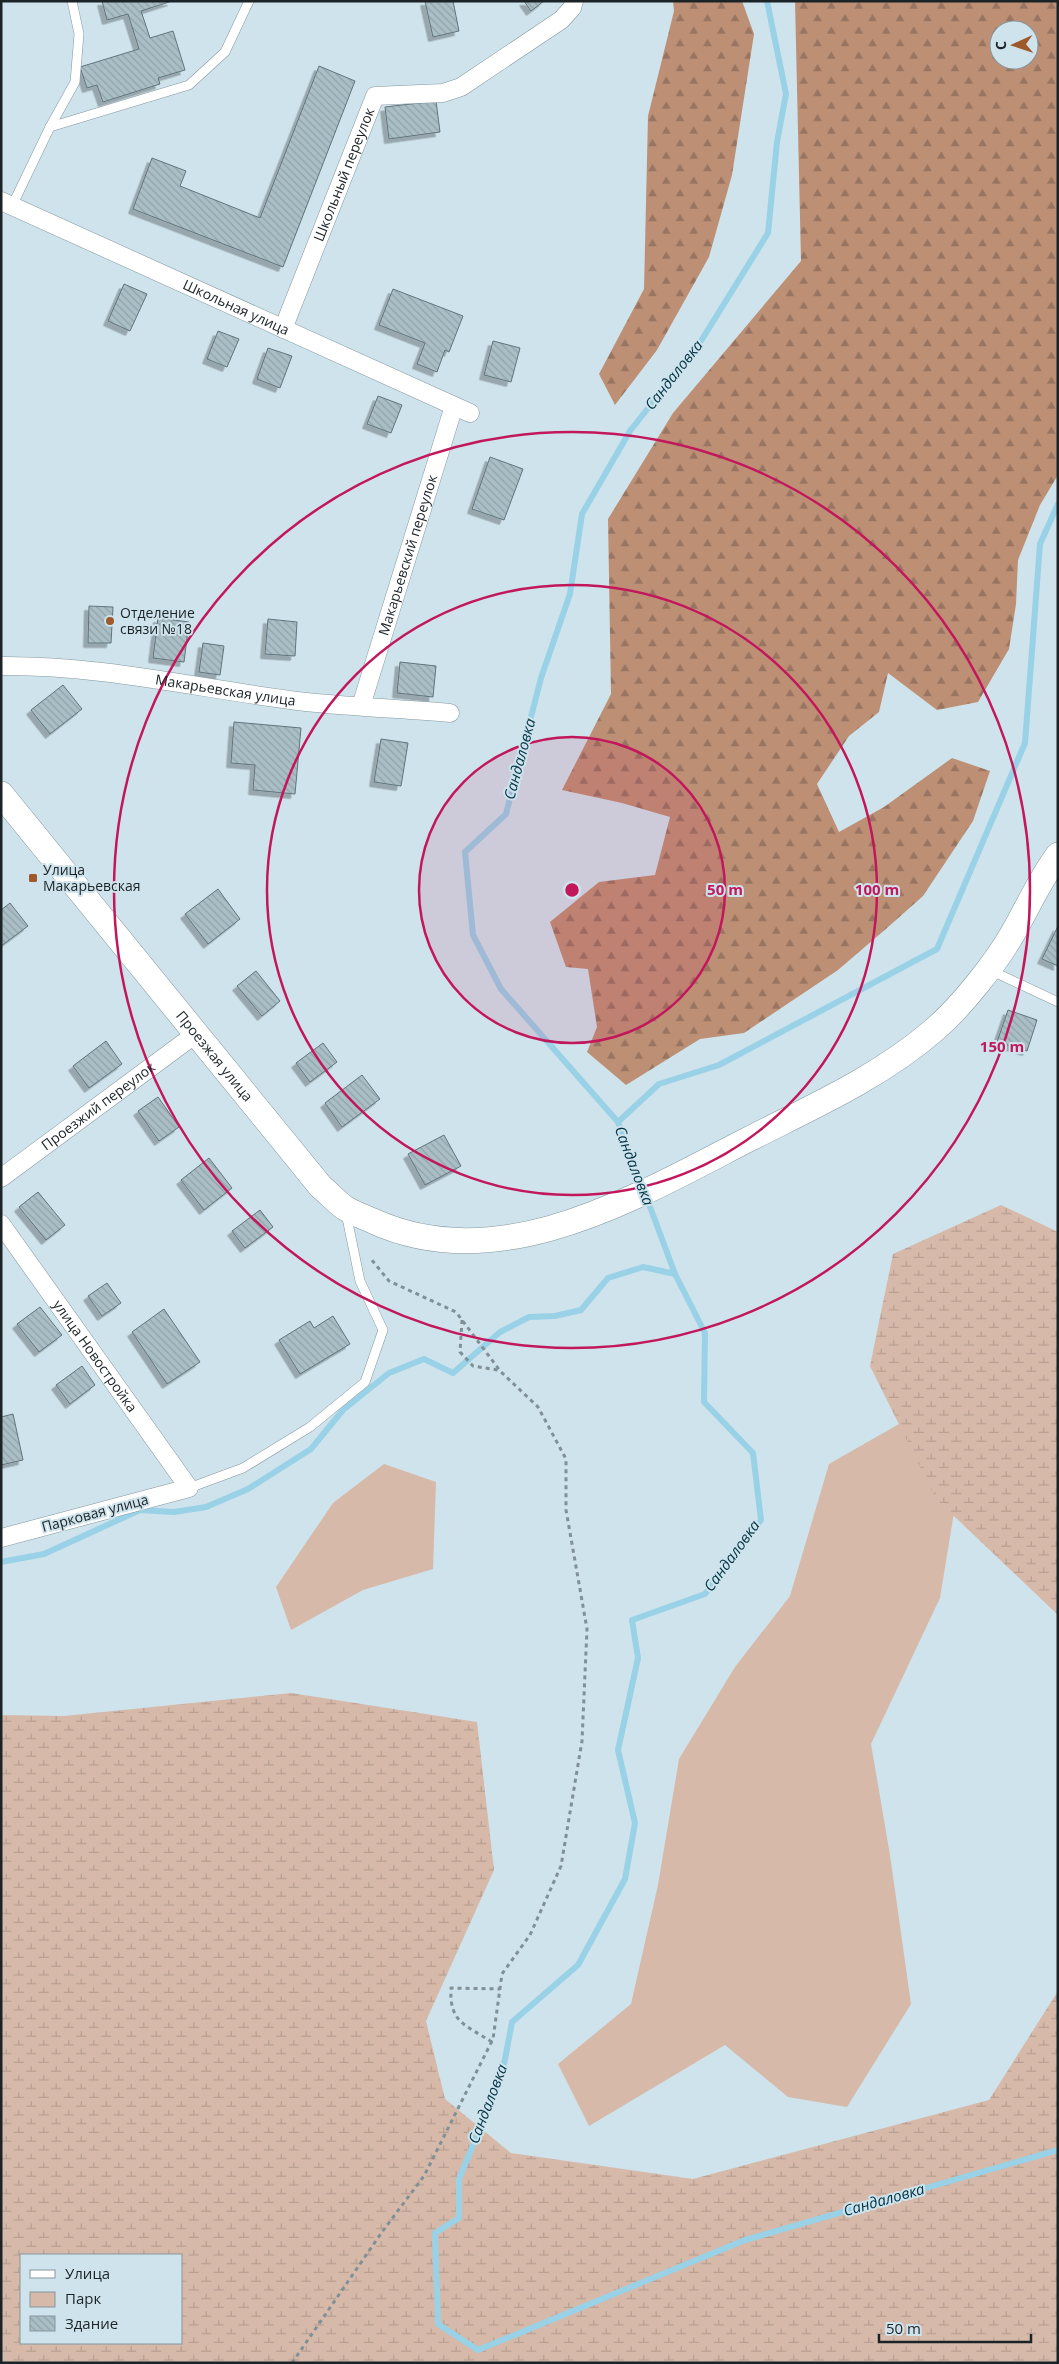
<svg xmlns="http://www.w3.org/2000/svg" width="1059" height="2364" font-family="'Open Sans',sans-serif">
  <style>
    .green { fill: #d6b9a9 }
    .forest { fill: url(#forest-firs); fill-rule: evenodd }
    .wetland { fill: url(#wetland-marsh); fill-rule: evenodd }
    .lines { fill: none; stroke-linecap: round; stroke-linejoin: round }
    .stream { stroke: #99d1e7; stroke-width: 6 }
    .building { fill: url(#building-back-hatch); stroke: #61747b; filter: url(#shadow) }
    .lane-casing { stroke: #84979f; stroke-width: 10 }
    .street-casing { stroke: #84979f; stroke-width: 19 }
    .secondary-casing { stroke: #84979f; stroke-width: 26 }
    .path { stroke: #819096; stroke-width: 3; stroke-dasharray: 4 4; stroke-linecap: butt }
    .lane { stroke: #fff; stroke-width: 9 }
    .street { stroke: #fff; stroke-width: 18 }
    .secondary { stroke: #fff; stroke-width: 25 }
    .ring { fill: none; stroke: #c2185b; stroke-width: 2.5 }
    .poi-dot { fill: #9d582c; stroke: #cfe3ec; stroke-width: 2 }
    .labels { text-anchor: middle; stroke-width: 4; stroke-linejoin: round; paint-order: stroke }
    .street-label { font-size: 14px; fill: #1b2326; stroke: #cfe3ec }
    .poi-label { font-size: 14px; fill: #1b2326; stroke: #cfe3ec; text-anchor: start }
    .water-label { font-size: 15px; font-style: italic; fill: #013545; stroke: #cfe3ec }
    .centre { fill: #c2185b; stroke: #cfe3ec; stroke-width: 2.5 }
    .ring-label { font-size: 15px; text-anchor: middle; font-weight: bold; fill: #c2185b; stroke: #cfe3ec; stroke-width: 4; stroke-linejoin: round; paint-order: stroke }
  </style>
  <defs>
    <pattern id="forest-firs" width="22" height="20" patternUnits="userSpaceOnUse" patternTransform="scale(1.25)"><rect width="22" height="20" fill="#bd9076"/><path d="M5 1l3.5 6h-7zM16 11l3.5 6h-7z" fill="#997561"/></pattern>
    <pattern id="wetland-marsh" width="20" height="14" patternUnits="userSpaceOnUse" patternTransform="scale(1.25)"><rect width="20" height="14" fill="#d6b9a9"/><path d="M1 5h8M5 5V1M11 12h8M15 12V8" fill="none" stroke="#b79f91"/></pattern>
    <pattern id="building-back-hatch" width="6" height="6" patternUnits="userSpaceOnUse" patternTransform="scale(1.25)"><rect width="6" height="6" fill="#aabec6"/><path d="M-1 5l2 2M0 0l6 6M5-1l2 2" fill="none" stroke="#92a3aa"/></pattern>
    <filter id="shadow"><feDropShadow dx="-4.5" dy="4.5" stdDeviation="0" flood-color="#0004"/></filter>
  </defs>
  <rect width="100%" height="100%" fill="#cfe3ec"/>
  <g class="green">
    <polygon points="962,1388 961,1470 940,1598 871,1744 890,1855 911,2004 847,2107 788,2097 725,2045 589,2126 558,2064 631,2004 658,1885 679,1759 735,1667 790,1596 829,1464"/>
    <polygon points="384,1464 436,1482 433,1569 363,1590 291,1630 276,1587 333,1503"/>
  </g>
  <g class="forest">
    <polygon points="673,1 742,1 754,34 732,175 709,257 657,350 615,405 599,374 644,289 648,116 674,11"/>
    <path d="M795,1h262l1,474 -18,30 -22,55 -2,44 -7,45 -31,53 -41,8 -49,-37 -9,39 -30,24 -32,48 22,48 45,-25 68,-49 38,13 -17,50 -50,75 -36,32 -49,42 -94,63 -44,6 -74,46 -39,-33 10,-25 -9,-58 -22,-2 -16,-45 49,-40 56,-7 15,-58 -48,-14 -60,-13 49,-96 -3,-175 65,-106 128,-152zM999,30h30v30h-30z"/>
  </g>
  <g class="wetland">
    <polygon points="1001,1205 1058,1232 1058,1615 936,1499 870,1366 893,1254"/>
    <path d="M291,1693l186,29 17,148 -68,151 19,78 66,54 182,26 296,-79 69,-109v372h-1057v-648l63,1zM21,2255h160v88h-160z"/>
  </g>
  <g class="lines">
    <g class="stream">
      <polyline points="618,1122 659,1084 719,1065 937,949 1025,743 1040,544 1058,504"/>
      <polyline points="642,1187 618,1122 501,989 473,935 465,852 506,814 541,678 570,594 582,514 630,431 701,341 768,233 777,142 786,94 767,1"/>
      <polyline points="646,1196 675,1274 705,1333 704,1402 753,1453 761,1520 705,1594 632,1620 638,1658 618,1750 635,1823 625,1879 578,1965 512,2022 502,2075 459,2179 459,2218 435,2233 438,2324 478,2350 745,2240 1058,2150"/>
      <polyline points="1,1562 44,1554 140,1510 174,1512 206,1507 248,1489 311,1449 343,1410 389,1373 424,1359 453,1373 500,1332 529,1317 555,1316 581,1310 608,1278 643,1267 675,1274"/>
    </g>
  </g>
  <g class="building">
    <polygon points="102,1 172,1 141,11 150,38 173,31 185,70 158,78 160,84 103,102 97,85 87,88 80,67 139,49 128,14 107,20"/>
    <polygon points="425,1 453,1 459,31 433,37"/>
    <polygon points="524,1 544,1 531,11"/>
    <polygon points="319,66 355,81 283,267 133,209 152,158 186,171 180,186 260,218"/>
    <polygon points="436,101 440,132 389,139 385,107"/>
    <polygon points="124,284 147,294 130,331 108,321"/>
    <polygon points="393,289 463,316 449,352 445,350 437,372 417,364 425,343 379,325"/>
    <polygon points="218,331 239,339 227,367 207,359"/>
    <polygon points="493,341 520,348 511,382 484,375"/>
    <polygon points="268,348 292,356 280,388 257,379"/>
    <polygon points="378,396 402,405 391,433 367,424"/>
    <polygon points="490,457 523,469 504,520 472,509"/>
    <polygon points="89,606 113,607 111,643 88,643"/>
    <polygon points="158,618 189,622 184,662 153,658"/>
    <polygon points="268,619 297,622 295,656 265,654"/>
    <polygon points="203,643 224,646 220,675 199,672"/>
    <polygon points="400,662 436,666 433,697 397,693"/>
    <polygon points="63,685 82,709 50,734 31,710"/>
    <polygon points="234,722 301,728 295,794 253,790 255,765 231,763"/>
    <polygon points="381,739 408,743 401,786 374,782"/>
    <polygon points="218,889 240,919 208,944 185,914"/>
    <polygon points="10,903 28,926 1,946 1,910"/>
    <polygon points="1058,926 1058,966 1042,959"/>
    <polygon points="256,971 280,1001 262,1016 237,986"/>
    <polygon points="1008,1010 1037,1020 1027,1051 997,1042"/>
    <polygon points="106,1041 122,1064 89,1088 73,1066"/>
    <polygon points="323,1043 337,1062 310,1082 296,1063"/>
    <polygon points="362,1075 380,1099 342,1127 325,1103"/>
    <polygon points="158,1097 179,1127 159,1141 138,1111"/>
    <polygon points="444,1135 461,1166 425,1185 408,1154"/>
    <polygon points="209,1158 232,1188 204,1210 181,1180"/>
    <polygon points="38,1192 65,1225 46,1240 19,1207"/>
    <polygon points="260,1210 273,1227 245,1248 232,1231"/>
    <polygon points="107,1283 121,1303 102,1316 88,1296"/>
    <polygon points="40,1307 62,1335 39,1352 17,1324"/>
    <polygon points="164,1309 200,1362 167,1384 132,1332"/>
    <polygon points="333,1316 350,1344 300,1374 279,1340 310,1321 314,1328"/>
    <polygon points="82,1366 95,1385 70,1404 56,1385"/>
    <polygon points="13,1414 23,1460 1,1465 1,1417"/>
  </g>
  <g class="lines">
    <g class="lane-casing">
      <g id="lane">
        <polyline points="50,127 75,82 79,34 72,1"/>
        <polyline points="12,206 50,127 189,85 225,52 249,1"/>
        <polyline points="990,970 1058,1002"/>
        <polyline points="189,1488 243,1468 310,1427 365,1382 383,1330 360,1281 346,1213"/>
      </g>
    </g>
    <g class="street-casing">
      <g id="street">
        <path id="s1" d="M1,201l469,212"/>
        <path id="s2" d="M283,329l92,-233 68,-3 18,-6 100,-67 11,-12 2,-7"/>
        <path id="s3" d="M1,666c103,-1 204,24 305,36 48,5 96,7 144,11"/>
        <path id="s4" d="M361,706l93,-300"/>
        <path id="s5" d="M1,1178l196,-145"/>
        <path id="s6" d="M1,1224l188,264 -188,50"/>
      </g>
    </g>
    <g class="secondary-casing">
      <g id="secondary">
        <path id="s7" d="M1,794l320,393c8,6 15,15 24,21 8,5 19,9 28,13 127,58 263,-24 376,-82 63,-32 131,-62 185,-109 27,-23 61,-66 79,-97 15,-26 27,-54 45,-78"/>
      </g>
    </g>
    <g class="path">
      <polyline points="462,1320 460,1352 473,1366 498,1370"/>
      <path d="M492,2042c-26,-17 -43,-19 -41,-54l49,1"/>
      <polyline points="292,2363 382,2232 424,2176 493,2039 502,1974 530,1935 561,1866 582,1741 587,1629 566,1510 566,1459 538,1407 501,1372 456,1312 389,1281 371,1259"/>
    </g>
    <use href="#lane" class="lane"/>
    <use href="#street" class="street"/>
    <use href="#secondary" class="secondary"/>
  </g>
  <circle cx="572" cy="890" r="153" fill="#c2185b" fill-opacity=".12"/>
  <g class="ring">
    <circle cx="572" cy="890" r="153"/>
    <circle cx="572" cy="890" r="305"/>
    <circle cx="572" cy="890" r="458"/>
  </g>
  <g class="poi-dot">
    <circle cx="110" cy="621" r="5"/>
    <rect x="28" y="873" width="10" height="10" rx="2.5"/>
  </g>
  <g class="labels">
    <g class="street-label">
      <text dy="5" stroke="none"><textPath href="#s2" startOffset="166">Школьный переулок</textPath></text>
      <text dy="5" stroke="none"><textPath href="#s1" startOffset="258">Школьная улица</textPath></text>
      <text dy="5" stroke="none"><textPath href="#s4" startOffset="158">Макарьевский переулок</textPath></text>
      <text dy="5" stroke="none"><textPath href="#s3" startOffset="226">Макарьевская улица</textPath></text>
      <text dy="5" stroke="none"><textPath href="#s7" startOffset="338">Проезжая улица</textPath></text>
      <text dy="5" stroke="none"><textPath href="#s5" startOffset="121">Проезжий переулок</textPath></text>
      <text dy="5" stroke="none"><textPath href="#s6" startOffset="162">улица Новостройка</textPath></text>
      <text transform="translate(95 1513) rotate(-15)" y="5">Парковая улица</text>
    </g>
    <g class="poi-label">
      <text x="120" y="618">Отделение<tspan x="120" dy="16">связи №18</tspan></text>
      <text x="43" y="875">Улица<tspan x="43" dy="16">Макарьевская</tspan></text>
    </g>
    <g class="water-label">
      <text transform="translate(674 375) rotate(-52)" y="5">Сандаловка</text>
      <text transform="translate(520 759) rotate(-75)" y="5">Сандаловка</text>
      <text transform="translate(634 1166) rotate(69)" y="5">Сандаловка</text>
      <text transform="translate(732 1556) rotate(-54)" y="5">Сандаловка</text>
      <text transform="translate(488 2104) rotate(-69)" y="5">Сандаловка</text>
      <text transform="translate(884 2200) rotate(-16)" y="5">Сандаловка</text>
    </g>
  </g>
  <circle cx="572" cy="890" r="8" class="centre"/>
  <g class="ring-label">
    <text x="725" y="895">50 m</text>
    <text x="877" y="895">100 m</text>
    <text x="1002" y="1052">150 m</text>
  </g>
  <rect width="1059" height="2364" fill="none" stroke="#1b2326" stroke-width="5"/>
  <rect x="20" y="2254" width="162" height="90" fill="#cfe3ec" stroke="#87969d"/>
  <rect x="30" y="2270" width="25" height="8" fill="#ffffff" stroke="#87969d"/>
  <text x="65" y="2279" font-size="15" fill="#1b2326">Улица</text>
  <rect x="30" y="2292" width="25" height="15" fill="#d6b9a9" stroke="#87969d"/>
  <text x="65" y="2304" font-size="15" fill="#1b2326">Парк</text>
  <rect x="30" y="2316" width="25" height="15" fill="url(#building-back-hatch)" stroke="#87969d"/>
  <text x="65" y="2329" font-size="15" fill="#1b2326">Здание</text>
  <g transform="translate(1014 45) rotate(267)"><circle r="24" fill="#cfe3ec" stroke="#87969d"/>
  <path d="M0-4L9 19L0 12L-9 19Z" fill="#9d582c"/>
  <text y="-8" font-size="14" font-weight="bold" text-anchor="middle" fill="#1b2326">С</text>
  </g>
  <path d="M879 2334v8h152v-8" fill="none" stroke="#1b2326" stroke-width="2.5"/>
  <text x="886" y="2334" font-size="15" fill="#1b2326" stroke="#cfe3ec" stroke-width="4" paint-order="stroke">50 m</text>
</svg>
